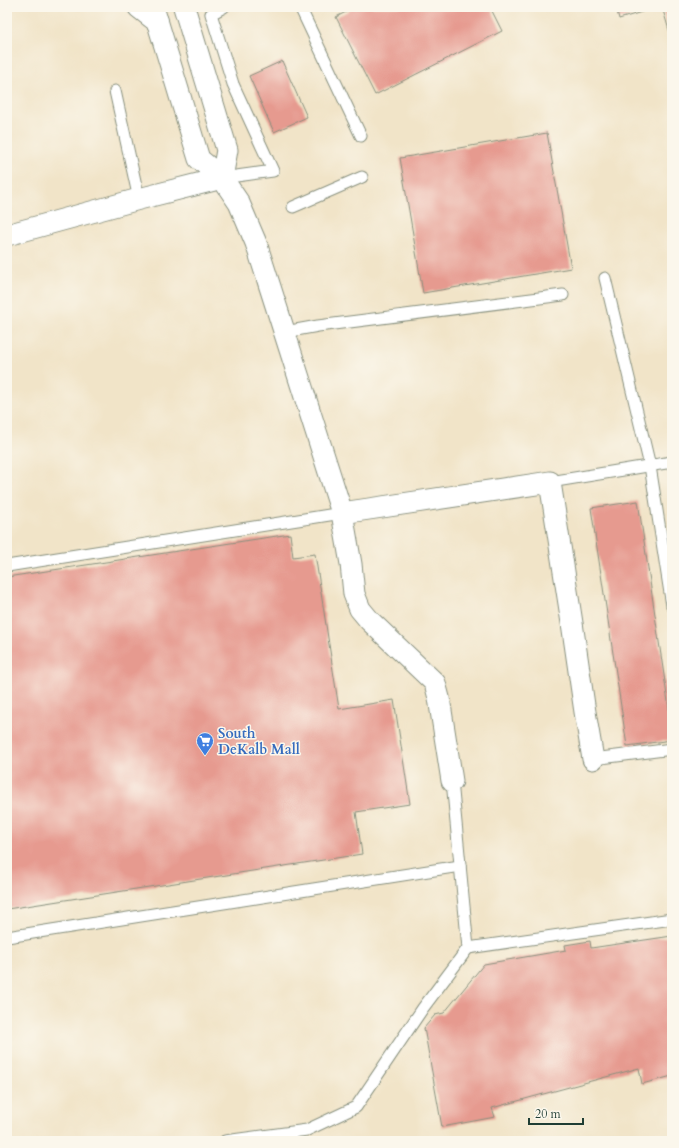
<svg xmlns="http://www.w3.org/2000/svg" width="679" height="1148" font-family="Cardo,serif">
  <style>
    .building { fill: #e69a8f }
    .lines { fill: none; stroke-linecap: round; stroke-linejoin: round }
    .service-casing { stroke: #88907e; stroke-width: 13 }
    .minor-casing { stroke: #88907e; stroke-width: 23 }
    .secondary-casing { stroke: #88907e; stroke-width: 24 }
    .service { stroke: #fff; stroke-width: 11 }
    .minor { stroke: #fff; stroke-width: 21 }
    .secondary { stroke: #fff; stroke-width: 22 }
    .labels { text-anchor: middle; stroke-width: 3; stroke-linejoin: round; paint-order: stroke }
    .shop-label { font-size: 14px; font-weight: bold; fill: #366cbe; stroke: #fbf7ec; text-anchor: start }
  </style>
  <rect width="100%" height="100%" fill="#fbf7ec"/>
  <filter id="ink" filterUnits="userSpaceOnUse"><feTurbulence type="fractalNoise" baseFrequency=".025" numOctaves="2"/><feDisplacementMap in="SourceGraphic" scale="8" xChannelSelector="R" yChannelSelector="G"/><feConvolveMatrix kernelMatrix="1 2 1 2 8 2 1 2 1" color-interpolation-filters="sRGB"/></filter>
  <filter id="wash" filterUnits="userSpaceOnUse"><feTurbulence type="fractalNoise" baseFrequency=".012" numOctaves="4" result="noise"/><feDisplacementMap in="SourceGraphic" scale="16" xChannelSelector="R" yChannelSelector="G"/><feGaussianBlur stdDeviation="0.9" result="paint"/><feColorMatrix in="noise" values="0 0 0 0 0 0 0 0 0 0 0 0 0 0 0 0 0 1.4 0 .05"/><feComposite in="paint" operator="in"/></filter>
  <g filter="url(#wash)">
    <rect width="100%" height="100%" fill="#f1e4c8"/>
    <g id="blocks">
      <g class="building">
        <polygon points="356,7 490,7 502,31 375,95 336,17"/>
        <polygon points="616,7 644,7 645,11 619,19"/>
        <polygon points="662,7 672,7 672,40"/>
        <polygon points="282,61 307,117 274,132 249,76"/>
        <polygon points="547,133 571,268 423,293 400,158"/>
        <polygon points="638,501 672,729 672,740 627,746 591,508"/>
        <polygon points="290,534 293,557 315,554 339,709 394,700 410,804 356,812 362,854 7,909 7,577"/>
        <polygon points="672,936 672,1076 642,1084 639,1068 492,1108 495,1117 442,1127 424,1028 435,1015 444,1013 484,964 566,950 565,945 590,941 591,948"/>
      </g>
    </g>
  </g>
  <g filter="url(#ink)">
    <use href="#blocks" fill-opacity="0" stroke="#88907e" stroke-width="1"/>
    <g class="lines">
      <g class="service-casing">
        <g id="service">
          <polyline points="300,7 361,136"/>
          <polyline points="115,91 139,199"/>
          <polyline points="222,178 273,171 233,84 211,14 224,7"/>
          <polyline points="293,207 362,177"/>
          <polyline points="605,278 650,466 672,606"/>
          <polyline points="285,332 318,326 563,295"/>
          <polyline points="550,482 672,462"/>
          <polyline points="7,566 342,513"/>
          <polyline points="593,759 672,749"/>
          <polyline points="7,937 460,866"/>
          <polyline points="468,948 672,919"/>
          <polyline points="225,1141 307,1130 356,1107 423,1008 468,948 452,781"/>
        </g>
      </g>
      <g class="minor-casing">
        <g id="minor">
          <polyline points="153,7 199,159 222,178 239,203 256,243 342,513 351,564 354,594 360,609 370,621 435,683 439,698 452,781"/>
          <polyline points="184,7 227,150 222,178"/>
          <polyline points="7,235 139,199 222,178"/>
          <polyline points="342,513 550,482 572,623 585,712 593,759"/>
        </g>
      </g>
      <g class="secondary-casing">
        <polyline id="secondary" points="139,7 157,21"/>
      </g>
      <use href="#service" class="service"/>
      <use href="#minor" class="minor"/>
      <use href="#secondary" class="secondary"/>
    </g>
  </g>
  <defs>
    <g id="supermarket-pin" transform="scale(0.9)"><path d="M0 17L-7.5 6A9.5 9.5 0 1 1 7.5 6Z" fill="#3f7fe0" stroke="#fbf7ec"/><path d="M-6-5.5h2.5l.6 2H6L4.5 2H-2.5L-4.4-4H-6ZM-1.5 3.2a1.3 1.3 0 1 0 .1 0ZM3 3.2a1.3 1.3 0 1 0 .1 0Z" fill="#fff"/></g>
  </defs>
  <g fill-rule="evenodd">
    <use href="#supermarket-pin" x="205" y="741"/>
  </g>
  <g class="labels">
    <g class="shop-label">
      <text x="218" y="738">South<tspan x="218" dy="16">DeKalb Mall</tspan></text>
    </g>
  </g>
  <rect width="679" height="1148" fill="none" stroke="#fbf7ec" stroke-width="24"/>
  <path d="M529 1118v6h54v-6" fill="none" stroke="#1f3d34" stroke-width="2"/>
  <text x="535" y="1118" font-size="12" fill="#1f3d34" stroke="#fbf7ec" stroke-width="3" paint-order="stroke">20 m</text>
</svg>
